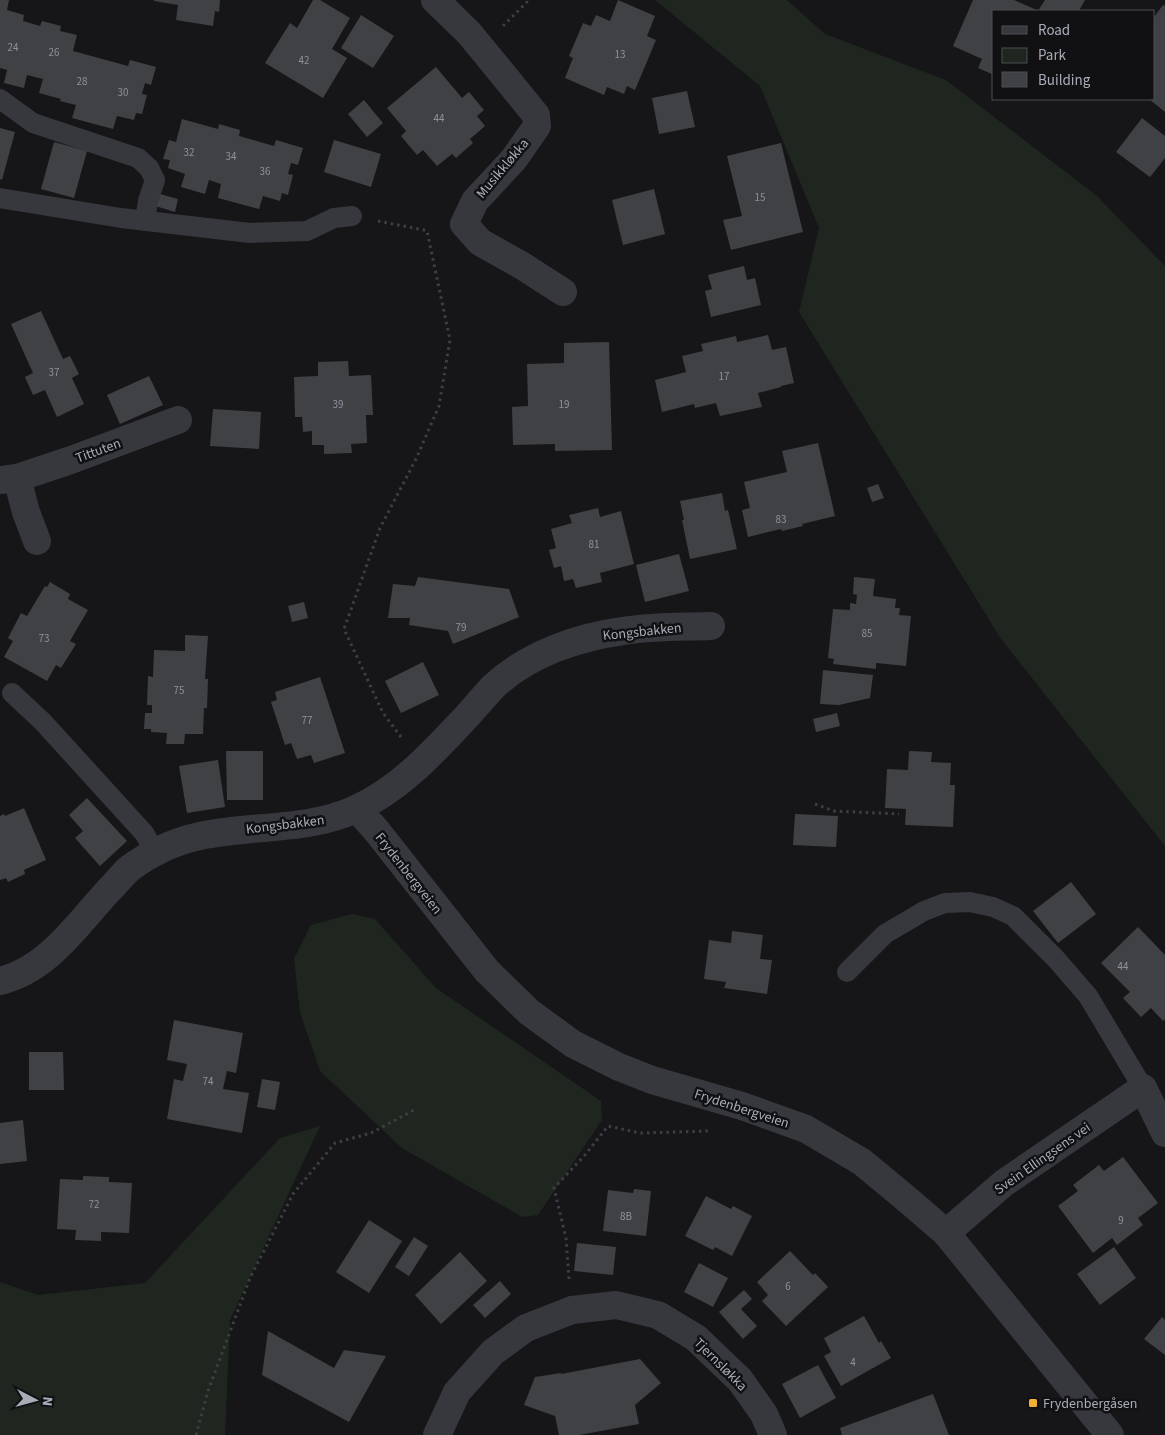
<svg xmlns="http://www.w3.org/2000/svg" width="1165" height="1435" font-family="'Source Sans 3',sans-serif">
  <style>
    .green { fill: #1e261f }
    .building { fill: #404145 }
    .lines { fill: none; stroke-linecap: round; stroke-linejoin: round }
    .path { stroke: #3d3f44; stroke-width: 3; stroke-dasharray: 2.5 4; stroke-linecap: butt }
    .lane { stroke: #37383d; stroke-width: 20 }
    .street { stroke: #37383d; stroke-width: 28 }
    .poi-dot { fill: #f2b134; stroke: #111113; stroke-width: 2 }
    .labels { text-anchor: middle; stroke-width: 5; stroke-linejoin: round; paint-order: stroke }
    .number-label { font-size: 11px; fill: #8e929b }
    .street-label { font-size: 14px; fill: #a8adb8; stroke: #111113 }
    .poi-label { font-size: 14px; fill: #a8adb8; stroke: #111113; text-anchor: start }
  </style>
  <rect width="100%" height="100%" fill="#161618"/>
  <g class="green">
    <polygon points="655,0 787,0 825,34 946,80 1097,196 1165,266 1165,846 1001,639 799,312 819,228 760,86"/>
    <polygon points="352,914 375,919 436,988 601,1101 602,1120 538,1215 522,1217 402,1148 320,1071 300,1012 294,959 311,925"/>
    <polygon points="320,1126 230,1320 225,1435 0,1435 0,1282 38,1295 145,1283 280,1138"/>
  </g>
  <g class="building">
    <polygon points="0,0 9,0 7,10 24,15 23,21 40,26 42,21 61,26 60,31 77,35 73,51 128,66 130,60 156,67 151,85 145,83 142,94 147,95 142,114 136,113 134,120 117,116 113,129 72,118 76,105 60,101 61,99 39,93 43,79 27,75 24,88 4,83 7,70 0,68"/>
    <polygon points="154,0 220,0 219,12 215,11 213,26 176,20 178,5 154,1"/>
    <polygon points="313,0 320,0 350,18 332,49 347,58 323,98 265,63 290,23 297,28"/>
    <polygon points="618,0 655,16 647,36 656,40 635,90 627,86 624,94 607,87 604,95 565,78 573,58 569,56 583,23 591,26 596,15 610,21"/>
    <polygon points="973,0 1014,0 1039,11 994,11 994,75 978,68 982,59 953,46"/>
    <polygon points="1045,0 1085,0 1079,11 1043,11 1039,9"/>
    <polygon points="1163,5 1165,6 1165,112 1149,99 1154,99 1154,17"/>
    <polygon points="361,15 394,36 373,68 341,48"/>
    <polygon points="436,67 462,98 469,92 484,110 477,116 485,126 470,139 473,143 456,158 452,154 437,166 423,150 417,155 401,136 406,131 387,108"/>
    <polygon points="687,91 695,127 659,134 652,98"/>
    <polygon points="364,100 383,123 367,137 348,114"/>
    <polygon points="1142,118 1165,136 1165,158 1150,177 1116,152"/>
    <polygon points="182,119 218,129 219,124 240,130 239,136 274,146 276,140 303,148 298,165 291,163 288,174 293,175 288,195 282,193 280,201 263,196 259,209 218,198 221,184 209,180 205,194 181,187 185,174 168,168 170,160 163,159 169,140 176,142"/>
    <polygon points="0,128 15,132 2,180 0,179"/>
    <polygon points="334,140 381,154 371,187 324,172"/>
    <polygon points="54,142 87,151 74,198 41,189"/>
    <polygon points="781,143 803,232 731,250 723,220 742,216 727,156"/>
    <polygon points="654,189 665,234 623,245 612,200"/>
    <polygon points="156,193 178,199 175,212 152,205"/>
    <polygon points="744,266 747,280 755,278 761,305 711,317 705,291 712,289 708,275"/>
    <polygon points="41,311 63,359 70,356 79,374 72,378 84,404 57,417 45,390 33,395 25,377 33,373 11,324"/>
    <polygon points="768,335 772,350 786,347 794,383 781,386 781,387 758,393 762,407 720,416 716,403 695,408 694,404 662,412 655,380 686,372 682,356 703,351 701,344 736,336 737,342"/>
    <polygon points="609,342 612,450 555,451 555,444 513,445 512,407 528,406 527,364 564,363 564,343"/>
    <polygon points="348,361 349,376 371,375 373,415 366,415 367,443 351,444 352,453 324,454 324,445 312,445 312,431 303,432 302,417 295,417 294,377 318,376 318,362"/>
    <polygon points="149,376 163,405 120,424 107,395"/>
    <polygon points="213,409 261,412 259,449 210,446"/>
    <polygon points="818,443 835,516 802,524 803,526 782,531 781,529 748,537 742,510 750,508 744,482 787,472 782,451"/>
    <polygon points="878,484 884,498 872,502 867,488"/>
    <polygon points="722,493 725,511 728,510 737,549 690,559 682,520 684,520 680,501"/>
    <polygon points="598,508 600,517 621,511 634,564 600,573 602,582 576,588 573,579 564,581 561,566 554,568 549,550 556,548 551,529 572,523 569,515"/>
    <polygon points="679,554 689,591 645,602 636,565"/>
    <polygon points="418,577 509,589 519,617 453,644 448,631 409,625 410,618 388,618 393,584 415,586"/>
    <polygon points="854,577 875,579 873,596 896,599 895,608 900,608 899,615 911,616 906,666 876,663 876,669 833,664 834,659 828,658 833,609 850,610 850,603 856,604 857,595 853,594"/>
    <polygon points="50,582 70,594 68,599 88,610 70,641 76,644 61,668 56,665 47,681 4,657 13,641 8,638 21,613 27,616 45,586 47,587"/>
    <polygon points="304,602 308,618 292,622 288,606"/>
    <polygon points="185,635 208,636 205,679 208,679 207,708 204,708 203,734 185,734 184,744 166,744 167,733 151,732 151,729 144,729 145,713 152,713 152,705 147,705 148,676 153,677 154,650 185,651"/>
    <polygon points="423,662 439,695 401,713 385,681"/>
    <polygon points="823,670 873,675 870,698 839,705 820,704"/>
    <polygon points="320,677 345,753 314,763 311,755 297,759 291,743 285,745 271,702 277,700 275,692"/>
    <polygon points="837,713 840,726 816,732 813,719"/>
    <polygon points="226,751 263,751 263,800 227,800"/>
    <polygon points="909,751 932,752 931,762 951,763 950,785 955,785 953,827 905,825 906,809 885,808 887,769 908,770"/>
    <polygon points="218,760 225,807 187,813 179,766"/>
    <polygon points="87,798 127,841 100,866 75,838 83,831 69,815"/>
    <polygon points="24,808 46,860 24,870 25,874 8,882 6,878 0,880 0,816 4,814 5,816"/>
    <polygon points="795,814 838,816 836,847 793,845"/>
    <polygon points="1071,882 1096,914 1058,943 1033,911"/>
    <polygon points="1138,927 1165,955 1165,1019 1163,1021 1151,1008 1141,1017 1123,998 1130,992 1101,963"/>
    <polygon points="732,931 763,935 760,959 772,960 767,994 724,988 726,982 704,979 709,940 731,943"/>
    <polygon points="174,1020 243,1033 236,1073 227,1071 223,1089 249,1093 242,1133 167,1119 174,1079 183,1081 187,1064 167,1060"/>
    <polygon points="29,1052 63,1052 64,1090 29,1090"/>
    <polygon points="262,1079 280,1082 275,1110 257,1107"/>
    <polygon points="23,1120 27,1161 0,1164 0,1123"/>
    <polygon points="1123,1157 1158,1203 1138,1218 1143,1225 1117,1245 1112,1238 1093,1253 1058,1206 1078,1191 1073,1185 1099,1165 1104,1171"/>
    <polygon points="83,1176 109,1177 109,1182 132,1183 129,1233 101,1232 101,1241 75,1240 76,1230 57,1229 60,1179 83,1180"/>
    <polygon points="634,1189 651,1191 646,1236 603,1231 608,1190 633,1193"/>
    <polygon points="706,1196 731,1209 733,1206 752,1216 732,1256 715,1247 713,1250 685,1236"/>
    <polygon points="369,1220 402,1241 369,1293 336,1272"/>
    <polygon points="414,1237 428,1246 409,1276 395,1267"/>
    <polygon points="577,1243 616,1247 613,1275 574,1271"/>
    <polygon points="1114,1247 1136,1278 1100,1305 1077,1274"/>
    <polygon points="790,1251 813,1275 815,1273 828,1287 786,1326 762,1301 768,1295 757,1282"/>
    <polygon points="460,1252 487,1281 441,1324 415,1295"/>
    <polygon points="699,1263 728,1278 713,1307 684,1292"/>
    <polygon points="500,1281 511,1294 485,1318 473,1305"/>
    <polygon points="744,1290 752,1299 741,1309 757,1326 743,1339 719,1312"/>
    <polygon points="864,1316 879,1343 881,1341 891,1358 841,1386 824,1356 831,1352 824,1338"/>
    <polygon points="1162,1317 1165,1320 1165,1355 1144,1339"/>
    <polygon points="268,1331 334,1368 344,1350 386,1356 349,1422 262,1375"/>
    <polygon points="640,1359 661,1383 635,1405 639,1424 579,1435 559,1435 555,1416 524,1405 535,1377 561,1373 561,1374"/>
    <polygon points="818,1365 836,1398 800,1418 782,1384"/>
    <polygon points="933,1394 949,1435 842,1435 840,1428"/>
  </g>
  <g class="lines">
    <g class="path">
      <polyline points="503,26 529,0"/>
      <polyline points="378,221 429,231"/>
      <polyline points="401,737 383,713 344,629 380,528 416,459 439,406 450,340 427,231"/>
      <polyline points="815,804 834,811 899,814"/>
      <polyline points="569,1279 566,1238 554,1188 585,1155 608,1126 640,1133 708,1131"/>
      <polyline points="196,1435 208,1391 250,1278 293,1194 335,1143 371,1133 414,1110"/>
    </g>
    <g class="lane">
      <polyline points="0,99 33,123 138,158 149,168 155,180 148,201 145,220"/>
      <polyline points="0,198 121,218 250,233 307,231 334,218 352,216"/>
      <polyline points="12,693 43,722 144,833 155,852"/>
      <polyline points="847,972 885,934 924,911 945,903 970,902 993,907 1013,916 1056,959 1088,996 1143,1088"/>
    </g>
    <g class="street">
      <polyline points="435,0 469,33 536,115 537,126 514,159 475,201 464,224 480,242 521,265 563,292"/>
      <polyline points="17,478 26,512 37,541"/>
      <polyline points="0,480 17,478 71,460 178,420"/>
      <polyline points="357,809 376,830 487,971 529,1012 573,1044 619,1067 652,1080 742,1106 806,1129 862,1162 909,1201 946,1233 1110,1435"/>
      <path d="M0,981c48,-11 78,-58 110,-92 6,-6 13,-15 20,-21 7,-5 16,-11 24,-15 62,-35 139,-15 202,-44 46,-21 80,-60 114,-96 8,-9 16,-19 25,-28 34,-31 83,-48 128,-54 29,-5 59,-4 88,-5"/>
      <polyline points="946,1233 1004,1183 1143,1088 1165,1133"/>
      <polyline points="437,1435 457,1392 493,1352 526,1328 572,1310 616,1305 658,1315 696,1338 740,1380 764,1414 773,1435"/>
    </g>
  </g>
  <rect class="poi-dot" x="1028" y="1398" width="10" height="10" rx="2.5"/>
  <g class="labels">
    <g class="number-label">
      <text x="13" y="51">24</text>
      <text x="54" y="56">26</text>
      <text x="620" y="58">13</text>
      <text x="304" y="64">42</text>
      <text x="82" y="85">28</text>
      <text x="123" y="96">30</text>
      <text x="439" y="122">44</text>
      <text x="189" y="156">32</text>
      <text x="231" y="160">34</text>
      <text x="265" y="175">36</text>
      <text x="760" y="201">15</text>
      <text x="54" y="376">37</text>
      <text x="724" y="380">17</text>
      <text x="338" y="408">39</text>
      <text x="564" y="408">19</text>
      <text x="781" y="523">83</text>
      <text x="594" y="548">81</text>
      <text x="461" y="631">79</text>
      <text x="867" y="637">85</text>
      <text x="44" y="642">73</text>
      <text x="179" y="694">75</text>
      <text x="307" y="724">77</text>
      <text x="1123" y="970">44</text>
      <text x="208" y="1085">74</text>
      <text x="94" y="1208">72</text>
      <text x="626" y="1220">8B</text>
      <text x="1121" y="1224">9</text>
      <text x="788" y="1290">6</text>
      <text x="853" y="1366">4</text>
    </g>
    <g class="street-label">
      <text transform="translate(502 168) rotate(-50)" y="5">Musikkløkka</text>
      <text transform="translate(98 450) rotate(-20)" y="5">Tittuten</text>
      <text transform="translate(642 631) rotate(-6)" y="5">Kongsbakken</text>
      <text transform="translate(285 824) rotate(-7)" y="5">Kongsbakken</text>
      <text transform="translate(409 873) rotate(52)" y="5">Frydenbergveien</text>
      <text transform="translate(742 1108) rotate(18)" y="5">Frydenbergveien</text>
      <text transform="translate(1042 1158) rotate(-35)" y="5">Svein Ellingsens vei</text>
      <text transform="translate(721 1364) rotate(45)" y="5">Tjernsløkka</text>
    </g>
    <g class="poi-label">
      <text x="1043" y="1408">Frydenbergåsen</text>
    </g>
  </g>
  <rect x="992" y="10" width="162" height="90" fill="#111113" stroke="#4d4f55"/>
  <rect x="1002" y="26" width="25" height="8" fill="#37383d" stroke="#4d4f55"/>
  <text x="1038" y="35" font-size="15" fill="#a8adb8">Road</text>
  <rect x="1002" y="48" width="25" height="15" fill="#1e261f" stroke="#4d4f55"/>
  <text x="1038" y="60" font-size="15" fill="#a8adb8">Park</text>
  <rect x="1002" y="72" width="25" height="15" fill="#404145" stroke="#4d4f55"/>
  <text x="1038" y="85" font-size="15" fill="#a8adb8">Building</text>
  <g transform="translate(35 1400) rotate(96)" stroke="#111113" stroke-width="4" paint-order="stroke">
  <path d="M0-4L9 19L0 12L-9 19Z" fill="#a8adb8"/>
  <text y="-8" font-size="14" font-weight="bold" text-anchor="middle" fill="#a8adb8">N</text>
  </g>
</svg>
